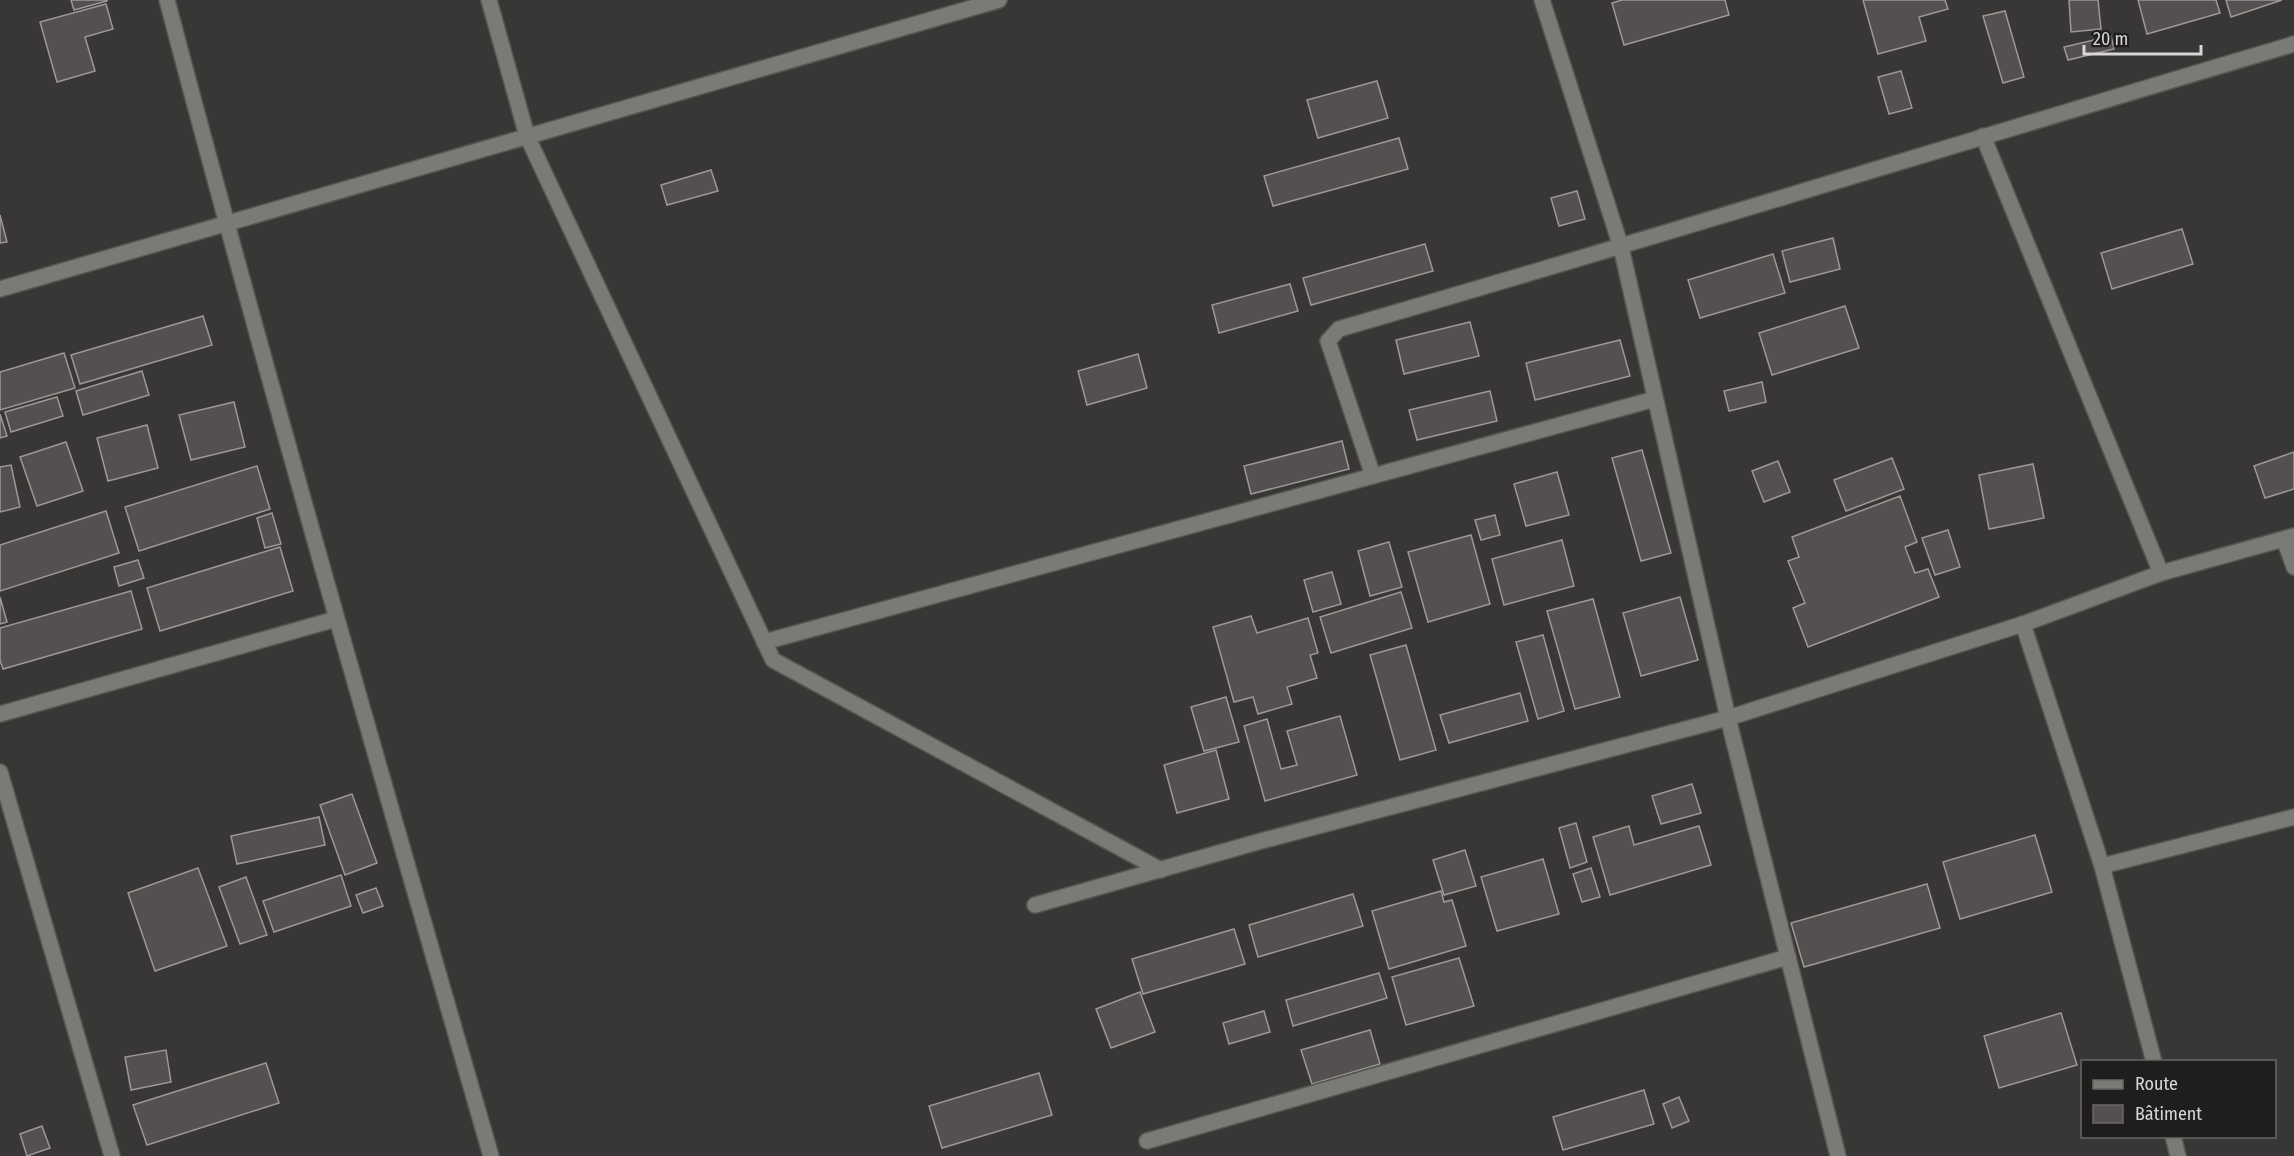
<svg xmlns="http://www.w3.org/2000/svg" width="2294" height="1156" font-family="'Fira Sans Condensed',sans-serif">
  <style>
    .building { fill: #53504f; stroke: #9b9897; stroke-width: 1.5 }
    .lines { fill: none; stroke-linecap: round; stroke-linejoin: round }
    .minor-casing { stroke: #565654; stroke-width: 18 }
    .minor { stroke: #7a7a77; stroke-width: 15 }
  </style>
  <rect width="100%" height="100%" fill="#383735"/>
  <g class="building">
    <polygon points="71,0 107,0 107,1 74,10"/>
    <polygon points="1622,0 1725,0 1729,15 1624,45 1612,3"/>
    <polygon points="1863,0 1945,0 1948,9 1919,17 1926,41 1878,54"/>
    <polygon points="2069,0 2098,0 2101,29 2071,32"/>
    <polygon points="2138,0 2216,0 2220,13 2147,34"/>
    <polygon points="2226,0 2282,0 2231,17"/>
    <polygon points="106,4 113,29 85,37 95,71 57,82 40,22"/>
    <polygon points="2005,11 2024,77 2003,83 1983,16"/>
    <polygon points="2111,36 2114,49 2068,60 2064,47"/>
    <polygon points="1901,71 1912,108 1889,114 1878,77"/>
    <polygon points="1377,81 1388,118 1318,138 1307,100"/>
    <polygon points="1399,138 1408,169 1273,206 1264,176"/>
    <polygon points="711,170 718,191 667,205 661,185"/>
    <polygon points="1577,191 1585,219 1559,226 1551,198"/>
    <polygon points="0,215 7,242 0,243"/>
    <polygon points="2182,229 2193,264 2112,289 2101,253"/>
    <polygon points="1833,238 1840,269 1790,282 1782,251"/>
    <polygon points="1425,244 1433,271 1311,305 1303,278"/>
    <polygon points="1773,254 1785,293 1700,318 1688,280"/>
    <polygon points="1290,284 1298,311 1219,333 1212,305"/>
    <polygon points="1845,306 1859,348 1772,375 1759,333"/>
    <polygon points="203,316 212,345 80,384 71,355"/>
    <polygon points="1470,322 1479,356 1404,374 1396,340"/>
    <polygon points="1620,340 1630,376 1535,400 1526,363"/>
    <polygon points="64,353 75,388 0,410 0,372"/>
    <polygon points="1138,354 1147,388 1087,405 1078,371"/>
    <polygon points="142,371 149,395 83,415 76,391"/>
    <polygon points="1762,382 1766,402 1729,411 1724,391"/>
    <polygon points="1490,391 1497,421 1417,440 1409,410"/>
    <polygon points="57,397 63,416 11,432 5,412"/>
    <polygon points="234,402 245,447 191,460 179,415"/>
    <polygon points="0,414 7,436 0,438"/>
    <polygon points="147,425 158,468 108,481 97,438"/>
    <polygon points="1342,441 1349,469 1251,494 1244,466"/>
    <polygon points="66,442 83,491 37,506 20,457"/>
    <polygon points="1642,450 1671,553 1641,561 1612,458"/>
    <polygon points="2294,452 2294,489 2265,498 2254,466"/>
    <polygon points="1892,458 1904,489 1846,511 1834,480"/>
    <polygon points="1778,461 1790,492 1764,502 1752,471"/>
    <polygon points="2033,464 2044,518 1989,529 1979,475"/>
    <polygon points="11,465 20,507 0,512 0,467"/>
    <polygon points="257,466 270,509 139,551 125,507"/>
    <polygon points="1557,472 1569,515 1526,526 1514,484"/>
    <polygon points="1900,496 1917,542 1905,547 1915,573 1928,569 1939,597 1808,647 1793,608 1805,603 1788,561 1799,557 1792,537"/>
    <polygon points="106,511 119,553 0,591 0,545"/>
    <polygon points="272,513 281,544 265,548 257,518"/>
    <polygon points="1495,515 1500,535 1481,540 1475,520"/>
    <polygon points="1948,530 1960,567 1935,575 1922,538"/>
    <polygon points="1471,535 1490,604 1428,622 1408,552"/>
    <polygon points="1562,540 1574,586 1504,605 1492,559"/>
    <polygon points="1389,542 1402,587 1370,596 1358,551"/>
    <polygon points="280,547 293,591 160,631 147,588"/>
    <polygon points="138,560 144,578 119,586 114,567"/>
    <polygon points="1332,572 1341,604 1313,612 1304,580"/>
    <polygon points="131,591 142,629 3,669 0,660 0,628"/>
    <polygon points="1401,592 1412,628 1331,653 1320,617"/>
    <polygon points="0,597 7,622 0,624"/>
    <polygon points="1680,597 1698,660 1641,676 1623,613"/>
    <polygon points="1593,599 1620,697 1575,709 1547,611"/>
    <polygon points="1251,616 1257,633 1308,618 1318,653 1310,655 1317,678 1287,687 1292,704 1258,714 1253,697 1234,702 1213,627"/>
    <polygon points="1543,635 1564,711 1538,719 1516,642"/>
    <polygon points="1406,645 1436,750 1400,760 1370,655"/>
    <polygon points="1520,693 1528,721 1449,743 1440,715"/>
    <polygon points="1226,697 1239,742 1204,751 1191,707"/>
    <polygon points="1340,716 1357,775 1265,801 1244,726 1267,719 1281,769 1297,765 1287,731"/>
    <polygon points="1216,750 1229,799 1177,813 1164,765"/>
    <polygon points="1692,784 1701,813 1661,824 1652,796"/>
    <polygon points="352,794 377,863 345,875 320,805"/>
    <polygon points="319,817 325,845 237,864 231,836"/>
    <polygon points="1576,823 1587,862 1570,868 1559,828"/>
    <polygon points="1629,826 1634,845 1699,826 1711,865 1610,895 1593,837"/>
    <polygon points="2035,835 2052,892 1960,919 1943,862"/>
    <polygon points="1465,850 1476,886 1444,895 1433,860"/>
    <polygon points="1543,859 1559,914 1497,931 1481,877"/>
    <polygon points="198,868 227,946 155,971 128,893"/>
    <polygon points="1591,868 1600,897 1582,902 1573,874"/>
    <polygon points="341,875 351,906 274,932 263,901"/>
    <polygon points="246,877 267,935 240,944 219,887"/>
    <polygon points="1927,884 1940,928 1804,967 1791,923"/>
    <polygon points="376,888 383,906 363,913 356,895"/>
    <polygon points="1441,891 1444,902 1452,900 1466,946 1389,969 1372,911"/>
    <polygon points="1353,894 1363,926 1258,957 1249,925"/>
    <polygon points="1234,929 1245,964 1143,994 1132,959"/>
    <polygon points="1459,958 1474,1006 1406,1025 1392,977"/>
    <polygon points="1379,973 1387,998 1293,1026 1286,1000"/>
    <polygon points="1140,992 1155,1032 1111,1048 1096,1009"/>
    <polygon points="1264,1011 1270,1032 1229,1044 1223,1023"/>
    <polygon points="2061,1013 2077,1065 1999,1088 1984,1036"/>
    <polygon points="1370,1030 1380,1064 1312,1084 1301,1050"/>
    <polygon points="166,1050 171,1082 131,1090 125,1057"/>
    <polygon points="266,1063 279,1103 147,1145 133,1105"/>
    <polygon points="1039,1073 1052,1115 942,1148 929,1106"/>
    <polygon points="1644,1090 1654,1124 1563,1150 1553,1117"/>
    <polygon points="1679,1097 1689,1121 1672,1128 1663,1104"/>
    <polygon points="42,1126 50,1148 27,1156 20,1134"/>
  </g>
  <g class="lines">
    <g class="minor-casing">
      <g id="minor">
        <path d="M167,0c102,387 213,771 324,1156"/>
        <polyline points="489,0 527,136 773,660 1161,870"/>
        <polyline points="1542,0 1621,247 1728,718 1838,1156"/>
        <polyline points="1983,136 2161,573"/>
        <polyline points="0,289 999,0"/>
        <path d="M1373,476l-45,-135 11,-12c319,-92 636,-191 955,-285"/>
        <polyline points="2284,539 2294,567"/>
        <polyline points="2023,624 2102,866 2154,1062"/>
        <polyline points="764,642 1655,399"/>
        <polyline points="0,714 336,619"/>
        <polyline points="0,772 112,1156"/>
        <polyline points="2102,866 2294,817"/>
        <polyline points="1035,905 1261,841 1728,718 2023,624 2161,573 2294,536"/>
        <polyline points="2173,1136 2178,1156"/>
        <polyline points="1147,1141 1788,957"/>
      </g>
    </g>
    <use href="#minor" class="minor"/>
  </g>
  <rect x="2081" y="1060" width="195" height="78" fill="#1f1e1d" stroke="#696867" stroke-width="1.5"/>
  <rect x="2093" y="1080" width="30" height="9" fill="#7a7a77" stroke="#696867" stroke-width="1.5"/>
  <text x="2135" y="1090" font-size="18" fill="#d8d7d6">Route</text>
  <rect x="2093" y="1105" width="30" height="18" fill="#53504f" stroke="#696867" stroke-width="1.5"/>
  <text x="2135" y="1120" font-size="18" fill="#d8d7d6">Bâtiment</text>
  <path d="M2084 45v9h117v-9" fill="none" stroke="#d8d7d6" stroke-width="3"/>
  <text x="2093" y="45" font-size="18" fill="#d8d7d6" stroke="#1f1e1d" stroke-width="4.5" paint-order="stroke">20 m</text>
</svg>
